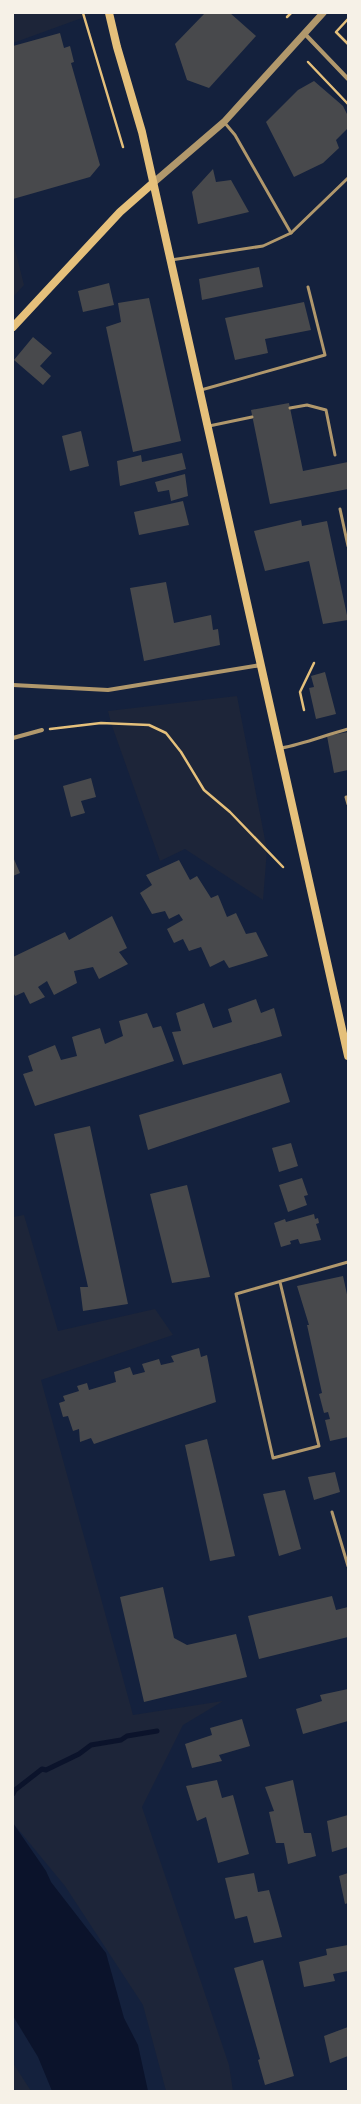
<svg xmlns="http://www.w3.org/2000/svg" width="361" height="2104" font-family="Commissioner,sans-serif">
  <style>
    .green { fill: #1d2539 }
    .water { fill: #0b132b }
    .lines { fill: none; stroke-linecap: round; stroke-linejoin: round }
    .stream { stroke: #0b132b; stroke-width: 5 }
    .building { fill: #48494c }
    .path { stroke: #e5c07b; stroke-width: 2.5 }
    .service { stroke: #b1986c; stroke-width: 3 }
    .minor { stroke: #b1986c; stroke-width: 4 }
    .tertiary { stroke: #b1986c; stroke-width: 7 }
    .secondary { stroke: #e5c07b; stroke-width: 8 }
  </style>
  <rect width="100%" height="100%" fill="#14213d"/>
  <g class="green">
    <polygon points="13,13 90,13 90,15 13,43"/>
    <polygon points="13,241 24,285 13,297"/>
    <polygon points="237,696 267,850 263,900 185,849 160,861 111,723 108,711"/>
    <polygon points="24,1215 58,1331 155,1309 173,1335 41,1380 133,1715 223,1701 183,1725 142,1807 229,2065 233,2091 166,2091 143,2005 65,1886 13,1823 13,1217"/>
    <polygon points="13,2063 31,2091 13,2091"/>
  </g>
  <polygon class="water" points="13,1823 46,1871 51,1882 106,1953 124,2018 138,2045 148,2091 52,2091 38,2057 13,2016"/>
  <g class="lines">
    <polyline class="stream" points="13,1794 15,1790 42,1769 46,1770 79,1754 91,1745 121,1740 127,1736 157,1731"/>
  </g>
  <g class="building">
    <polygon points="205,13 230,13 256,36 209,88 187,80 175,44"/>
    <polygon points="60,33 64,48 70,46 74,62 71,63 100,165 90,177 13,199 13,46"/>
    <polygon points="314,81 343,106 348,116 348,128 336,140 339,148 323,163 294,177 266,122 298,90"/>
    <polygon points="213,169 216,182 231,180 249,212 198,224 192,192"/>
    <polygon points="259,267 263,287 202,300 199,279"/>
    <polygon points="109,283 114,305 83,312 78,291"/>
    <polygon points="149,298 181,441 133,452 106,327 121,322 118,303"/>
    <polygon points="304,302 311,330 265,339 268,353 235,360 225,318"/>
    <polygon points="33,337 52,353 40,366 51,376 43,385 14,360"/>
    <polygon points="289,403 303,471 348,462 348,489 270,504 251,410"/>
    <polygon points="81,431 89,466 70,471 62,436"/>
    <polygon points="182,453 186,469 120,486 117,461 141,455 142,462"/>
    <polygon points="185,474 188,496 171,501 169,490 158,492 155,482"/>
    <polygon points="183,501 189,525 139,535 134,512"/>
    <polygon points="301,520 302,526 327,521 348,620 323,624 309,561 265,571 254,531"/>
    <polygon points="166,582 174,623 211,615 213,630 218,629 220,645 144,661 130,588"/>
    <polygon points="325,672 336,714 316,719 309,688 314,687 311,676"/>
    <polygon points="348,732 348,770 334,773 327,736"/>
    <polygon points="91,778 96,797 81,801 85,813 71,817 63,786"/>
    <polygon points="13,857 20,873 13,876"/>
    <polygon points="179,860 190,880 197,876 211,898 218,895 227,917 236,913 246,934 256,932 268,956 229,968 224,960 210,967 201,947 189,951 183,939 174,943 167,929 183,920 179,914 169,919 165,911 152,914 140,893 152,885 146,875"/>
    <polygon points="112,916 127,948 119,952 128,964 99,979 93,967 74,971 77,983 54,995 47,981 38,987 45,997 30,1004 24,992 15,996 13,992 13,957 65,932 69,940"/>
    <polygon points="256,999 261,1013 274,1008 282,1036 183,1065 172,1032 181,1031 176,1013 204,1003 213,1028 232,1022 228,1009"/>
    <polygon points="147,1013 153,1028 161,1026 174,1061 35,1106 23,1074 33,1071 28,1056 55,1045 61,1060 77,1056 72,1037 100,1028 105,1044 123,1036 119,1021"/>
    <polygon points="281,1073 290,1102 148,1150 139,1115"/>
    <polygon points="90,1126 128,1304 83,1311 80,1287 88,1287 54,1134"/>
    <polygon points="291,1143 298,1166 279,1172 272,1148"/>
    <polygon points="302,1178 308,1195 304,1196 307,1205 288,1212 279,1185"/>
    <polygon points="187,1185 210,1277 172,1283 150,1194"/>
    <polygon points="314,1214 315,1219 318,1218 319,1223 316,1224 321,1240 300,1244 298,1239 290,1241 291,1244 281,1247 274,1223 285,1219 286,1222"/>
    <polygon points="343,1276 348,1299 348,1437 330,1441 325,1420 330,1419 328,1412 324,1413 319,1394 322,1393 307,1325 309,1325 297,1286"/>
    <polygon points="199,1348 201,1357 207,1355 216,1402 94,1444 91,1438 80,1442 79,1429 73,1431 68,1416 63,1417 59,1403 65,1401 63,1396 79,1391 77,1386 87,1383 89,1390 116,1382 114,1372 130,1367 133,1375 145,1372 142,1364 159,1359 161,1365 174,1362 171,1356"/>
    <polygon points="207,1439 235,1556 210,1561 185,1445"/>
    <polygon points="335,1472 340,1492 314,1500 308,1477"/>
    <polygon points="285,1490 301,1549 279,1556 263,1494"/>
    <polygon points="163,1587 174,1638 187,1645 236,1634 247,1677 144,1702 120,1597"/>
    <polygon points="332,1596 336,1610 348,1607 348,1637 259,1659 248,1616"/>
    <polygon points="348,1689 348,1721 303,1734 296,1709 322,1701 320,1695"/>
    <polygon points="242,1719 250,1746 219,1755 222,1761 192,1768 185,1744 212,1735 210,1728"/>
    <polygon points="217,1780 222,1798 233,1795 249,1854 218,1863 206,1817 197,1821 186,1786"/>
    <polygon points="293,1780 304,1833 311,1833 316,1856 288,1864 284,1843 276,1843 269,1812 274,1811 265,1787"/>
    <polygon points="348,1815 348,1847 332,1852 327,1821"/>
    <polygon points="254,1873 258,1892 269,1890 282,1937 254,1943 247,1916 235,1919 225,1878"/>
    <polygon points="348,1873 348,1903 345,1904 339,1876"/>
    <polygon points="348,1945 348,1971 333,1974 335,1981 304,1987 299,1962 327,1955 326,1949"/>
    <polygon points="263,1960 294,2076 265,2085 258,2060 260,2059 234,1968"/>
    <polygon points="348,2027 348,2056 330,2063 324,2036"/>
  </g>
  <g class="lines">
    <g class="path">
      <polyline points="83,13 123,147"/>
      <polyline points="287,17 291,13"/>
      <polyline points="348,19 336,32 348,44"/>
      <polyline points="308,62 348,104"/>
      <polyline points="304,710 300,692 314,663"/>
      <polyline points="50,729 101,723 149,725 166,733 181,752 204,790 230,812 283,867"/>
    </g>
    <g class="service">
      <polyline points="224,122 235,135 291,233"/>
      <polyline points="171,260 263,246 291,233 348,178"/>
      <polyline points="201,390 325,355 308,287"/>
      <polyline points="290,408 307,405 326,410 335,455"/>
      <polyline points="209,426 252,417"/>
      <polyline points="340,509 348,546"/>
      <path d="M281,748c23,-4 44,-13 67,-19"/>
      <polyline points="348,797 346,797 348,804"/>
      <polyline points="280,1282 319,1446 273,1458 236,1294 348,1262"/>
      <polyline points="332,1512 348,1566"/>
    </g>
    <g class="minor">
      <polyline points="304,33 348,79"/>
      <polyline points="13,685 108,690 261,665"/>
      <polyline points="13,738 42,730"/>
    </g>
    <polyline class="tertiary" points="153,183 224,122 323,13"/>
    <g class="secondary">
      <polyline points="109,13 117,47 142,132 348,1056"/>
      <polyline points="13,327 120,212 153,183"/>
    </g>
  </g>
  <rect width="361" height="2104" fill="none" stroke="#f6f1e7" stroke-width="28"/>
</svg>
